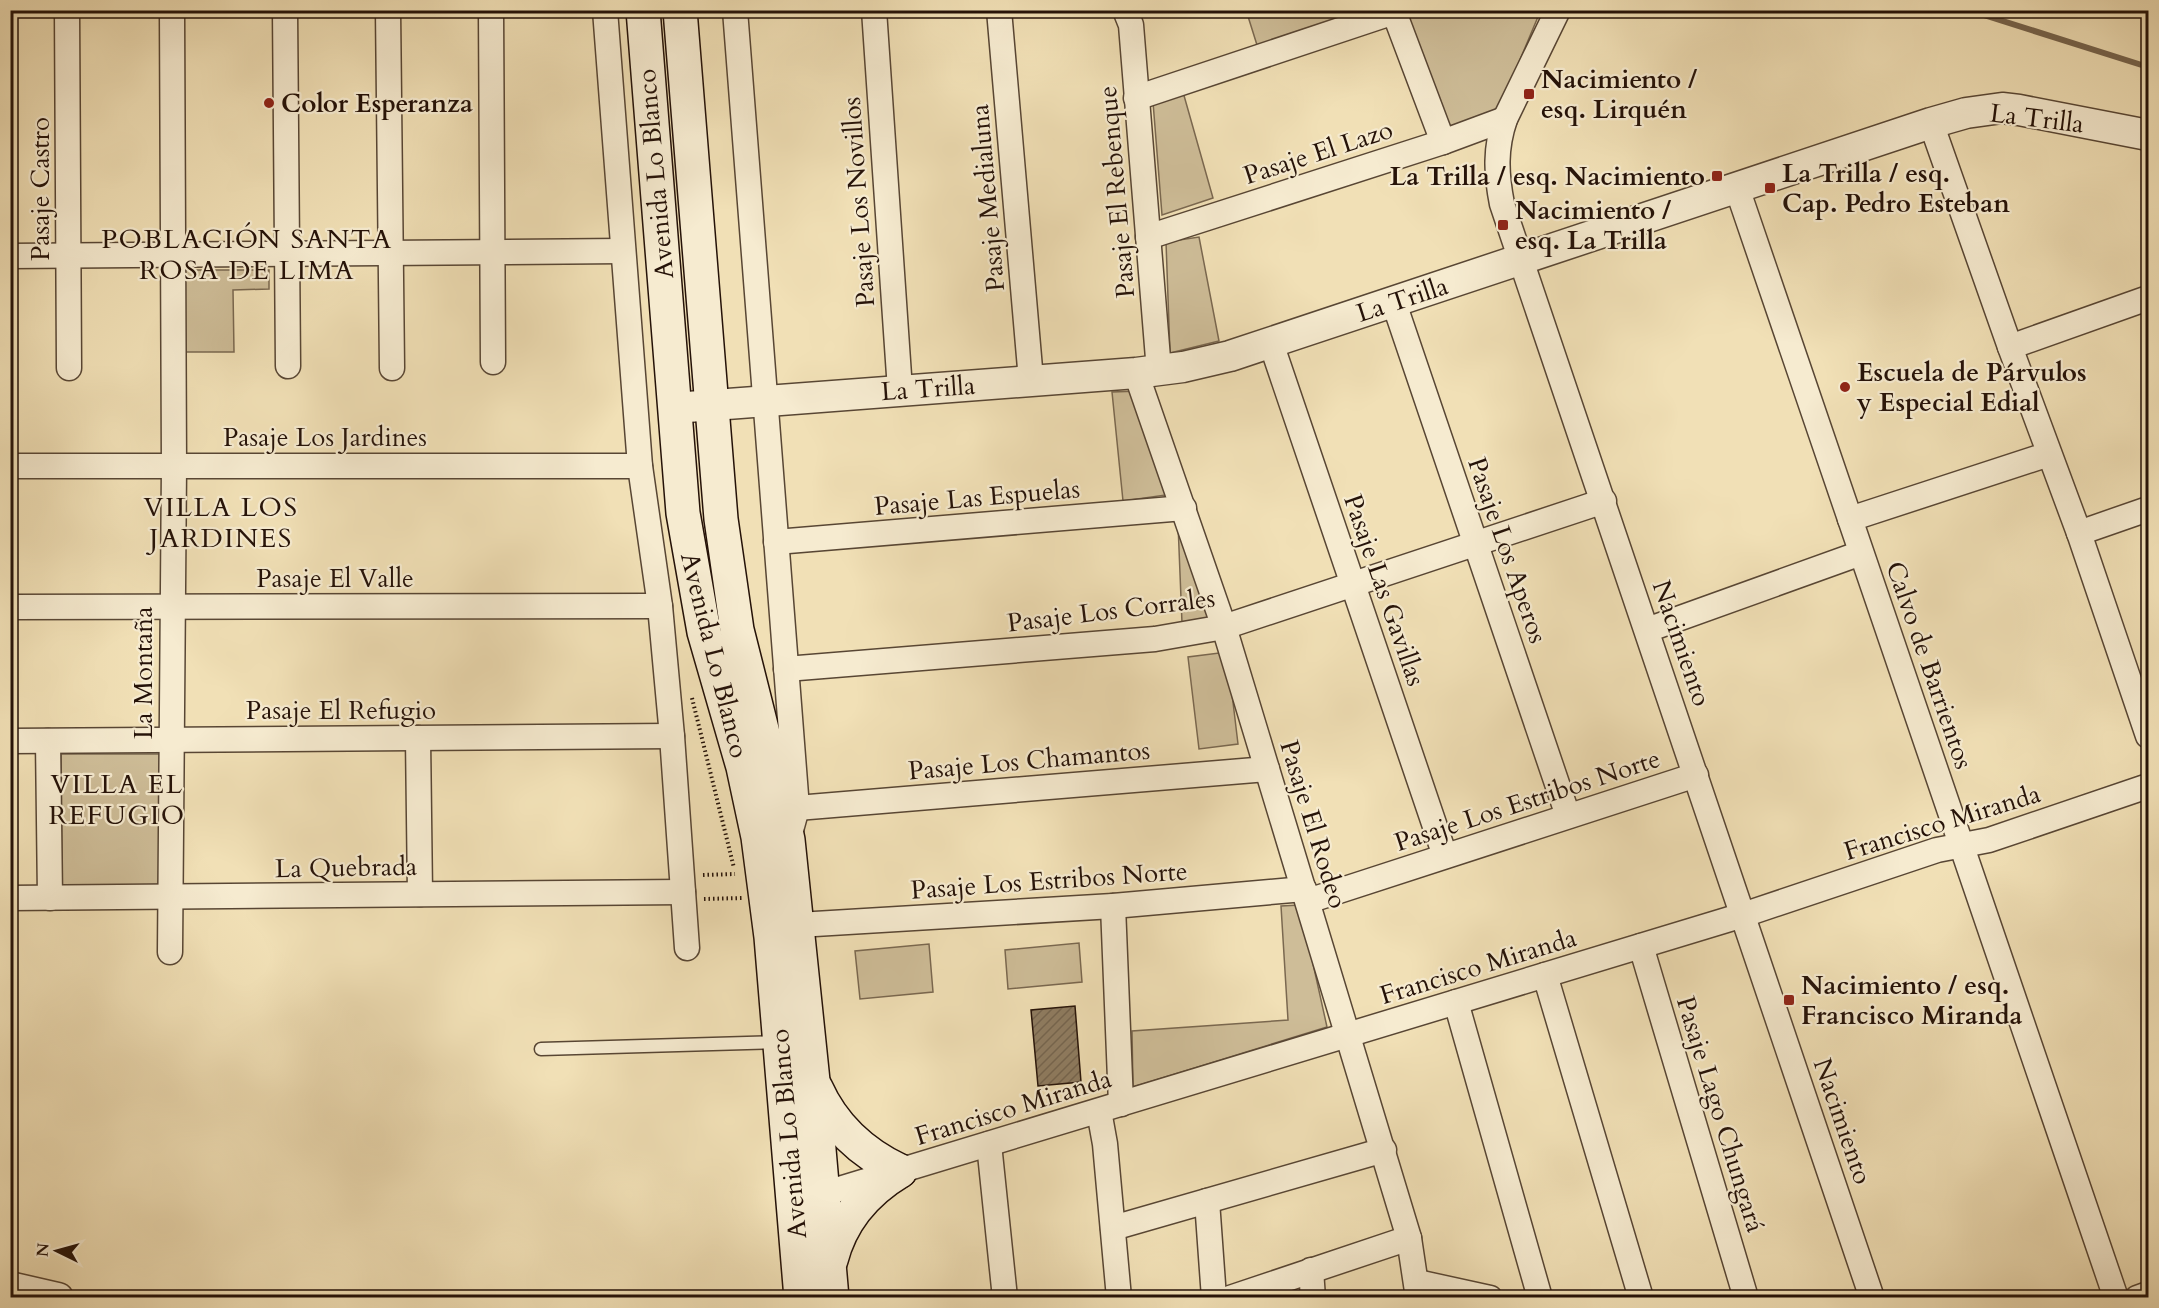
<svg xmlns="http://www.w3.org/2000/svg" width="2159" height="1308" font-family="Cardo,serif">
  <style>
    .green { fill: #cebd98; stroke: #7a6850; stroke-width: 1.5 }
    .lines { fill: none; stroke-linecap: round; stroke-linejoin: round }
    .stream { stroke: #76644d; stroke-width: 6 }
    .building { fill: url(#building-hatch); stroke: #251208; stroke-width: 1.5 }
    .service-casing { stroke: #584634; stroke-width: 15 }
    .minor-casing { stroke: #584634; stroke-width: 27 }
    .tertiary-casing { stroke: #584634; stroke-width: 33 }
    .secondary-casing { stroke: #251208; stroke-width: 36 }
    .path { stroke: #251208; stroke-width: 4; stroke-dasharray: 1.5 3; stroke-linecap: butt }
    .service { stroke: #f6ebd0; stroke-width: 12 }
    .minor { stroke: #f6ebd0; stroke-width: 24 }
    .tertiary { stroke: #f6ebd0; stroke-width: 30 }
    .secondary { stroke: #f6ebd0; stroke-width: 33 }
    .poi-dot { fill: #8f2418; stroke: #f6ebd0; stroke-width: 2 }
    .labels { text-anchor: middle; stroke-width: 4.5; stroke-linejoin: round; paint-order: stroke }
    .poi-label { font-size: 26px; font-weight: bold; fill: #251208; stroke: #f6ebd0; text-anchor: start }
    .street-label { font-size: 26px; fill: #251208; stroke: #f6ebd0 }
    .neighbourhood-label { font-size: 27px; letter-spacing: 1.5px; fill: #251208; stroke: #f6ebd0 }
  </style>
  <defs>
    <pattern id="building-hatch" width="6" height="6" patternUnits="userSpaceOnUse" patternTransform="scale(1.5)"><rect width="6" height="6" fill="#8f7d62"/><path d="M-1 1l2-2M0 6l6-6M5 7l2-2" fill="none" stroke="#75654f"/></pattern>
  </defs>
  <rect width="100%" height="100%" fill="#f1e0b6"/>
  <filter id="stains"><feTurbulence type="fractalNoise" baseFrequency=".00333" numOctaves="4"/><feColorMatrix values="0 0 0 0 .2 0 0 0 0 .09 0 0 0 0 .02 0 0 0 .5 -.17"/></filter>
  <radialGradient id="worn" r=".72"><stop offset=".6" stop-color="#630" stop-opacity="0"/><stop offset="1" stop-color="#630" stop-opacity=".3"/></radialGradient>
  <g class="green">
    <polygon points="1246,10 1367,11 1257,45"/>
    <polygon points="1534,10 1540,12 1498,112 1452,132 1396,11"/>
    <polygon points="1183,92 1213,198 1162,215 1153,102"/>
    <polygon points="1199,237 1219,341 1170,353 1166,242"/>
    <polygon points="183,270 269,270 269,289 233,290 234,352 184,352"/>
    <polygon points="1140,391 1173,494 1123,501 1112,392"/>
    <polygon points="1178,524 1211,618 1182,623"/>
    <polygon points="1227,652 1238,744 1199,749 1188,657"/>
    <polygon points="61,754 161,754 162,889 62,890"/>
    <polygon points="1300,905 1327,1027 1133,1087 1132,1031 1288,1020 1281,906"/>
    <polygon points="1079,943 1082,982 1008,989 1005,950"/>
    <polygon points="929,944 933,992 860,999 855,951"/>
  </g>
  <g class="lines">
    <polyline class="stream" points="1968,10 2148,67"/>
  </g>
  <polygon class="building" points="1075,1006 1081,1082 1038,1086 1031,1010"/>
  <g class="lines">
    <g class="service-casing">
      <polyline id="service" points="541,1049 779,1042"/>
    </g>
    <g class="minor-casing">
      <g id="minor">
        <polyline points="67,10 69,368"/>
        <polyline points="285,10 288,366"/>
        <polyline points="388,10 392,368"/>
        <polyline points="491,10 493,362"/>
        <polyline points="605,10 640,466 660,606 672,736 687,948"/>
        <polyline points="735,10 797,808 791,830"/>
        <polyline points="874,10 900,390"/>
        <polyline points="999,10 1031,380"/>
        <polyline points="1125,10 1131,25 1159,371"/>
        <path d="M1558,10l-53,109c-10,29 -9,55 -3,85l370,1094"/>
        <polyline points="1136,98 1394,12 1443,142"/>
        <polyline points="1931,123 2010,347 2079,533 2148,736"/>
        <polyline points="1737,188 2116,1298"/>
        <polyline points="1148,237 1443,142 1505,119"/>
        <polyline points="10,256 623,251"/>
        <polyline points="1394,303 1568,816"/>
        <polyline points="1271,343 1445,856"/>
        <polyline points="2010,347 2148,298"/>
        <polyline points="1136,373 1224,627 1409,1238 1418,1298"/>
        <polyline points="10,466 640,466"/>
        <polyline points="1850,519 2049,454"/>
        <polyline points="2079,533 2148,509"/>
        <polyline points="776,542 1184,508"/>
        <polyline points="10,607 660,606"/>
        <polyline points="1647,630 1861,553"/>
        <polyline points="786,669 1155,639 1224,627 1604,501"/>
        <polyline points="418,738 420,894"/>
        <polyline points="10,741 672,736"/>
        <polyline points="48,741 50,898"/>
        <polyline points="797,808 1267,769"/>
        <polyline points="10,898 683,892"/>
        <polyline points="1308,901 1696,775"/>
        <polyline points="1113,906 1121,1104"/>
        <polyline points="798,925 1113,906 1304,889"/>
        <polyline points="1641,946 1746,1298"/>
        <polyline points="170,952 174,466 172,10"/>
        <polyline points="1545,975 1641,1298"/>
        <polyline points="1456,1002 1540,1298"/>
        <polyline points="1099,1111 1105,1144 1119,1298"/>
        <polyline points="989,1144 1005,1298"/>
        <polyline points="823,1194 1743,915 1937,850 1989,840 2148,786"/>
        <polyline points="1207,1201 1214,1298"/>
        <polyline points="1113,1228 1384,1150"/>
        <polyline points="1311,1270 1313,1298"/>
        <polyline points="1417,1282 1490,1298"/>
        <polyline points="1230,1298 1409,1238"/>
        <polyline points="2137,1298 2148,1294"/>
      </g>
    </g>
    <g class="tertiary-casing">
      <g id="tertiary">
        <polyline points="674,408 1136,373 1183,367 1230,356 1931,123 1966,113 2002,108 2019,110 2148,135"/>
        <polyline points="10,1287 58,1298"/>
      </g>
    </g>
    <g class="secondary-casing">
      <g id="secondary">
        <polyline points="643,10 683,513 704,632 743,767 758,837 771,937 801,1298"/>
        <polyline points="680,10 721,519 737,630 777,789 788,840 813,1081 832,1298"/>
        <path d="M816,1088c17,38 46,65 84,83"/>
        <path d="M831,1260c10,-40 34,-68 69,-89"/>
      </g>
    </g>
    <g class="path">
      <polyline points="692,698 734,868"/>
      <polyline points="703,875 735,874"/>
      <polyline points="704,899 742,898"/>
    </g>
    <use href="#service" class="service"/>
    <use href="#minor" class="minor"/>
    <use href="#tertiary" class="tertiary"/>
    <use href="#secondary" class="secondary"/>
  </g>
  <g class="poi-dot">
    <rect x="1523" y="88" width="12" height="12" rx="3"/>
    <circle cx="269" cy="103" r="6"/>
    <rect x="1711" y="170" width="12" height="12" rx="3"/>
    <rect x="1764" y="182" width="12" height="12" rx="3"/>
    <rect x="1497" y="219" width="12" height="12" rx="3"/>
    <circle cx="1845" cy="387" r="6"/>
    <rect x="1783" y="994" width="12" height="12" rx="3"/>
  </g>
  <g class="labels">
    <g class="poi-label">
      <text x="1541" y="88">Nacimiento /<tspan x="1541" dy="30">esq. Lirquén</tspan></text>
      <text x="281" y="112">Color Esperanza</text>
      <text x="1782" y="182">La Trilla / esq.<tspan x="1782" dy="30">Cap. Pedro Esteban</tspan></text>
      <text x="1705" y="185" text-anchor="end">La Trilla / esq. Nacimiento</text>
      <text x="1515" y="219">Nacimiento /<tspan x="1515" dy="30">esq. La Trilla</tspan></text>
      <text x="1857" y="381">Escuela de Párvulos<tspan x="1857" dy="30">y Especial Edial</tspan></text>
      <text x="1801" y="994">Nacimiento / esq.<tspan x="1801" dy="30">Francisco Miranda</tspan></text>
    </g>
    <g class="street-label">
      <text transform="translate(2037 118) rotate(7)" y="9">La Trilla</text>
      <text transform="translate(1318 152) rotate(-18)" y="9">Pasaje El Lazo</text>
      <text transform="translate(655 174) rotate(-95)" y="9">Avenida Lo Blanco</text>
      <text transform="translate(40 189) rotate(-90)" y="9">Pasaje Castro</text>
      <text transform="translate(1116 192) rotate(-95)" y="9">Pasaje El Rebenque</text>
      <text transform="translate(987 198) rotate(-95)" y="9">Pasaje Medialuna</text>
      <text transform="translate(858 202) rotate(-94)" y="9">Pasaje Los Novillos</text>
      <text transform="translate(1402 299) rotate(-18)" y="9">La Trilla</text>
      <text transform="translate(928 388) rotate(-4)" y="9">La Trilla</text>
      <text x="325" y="446">Pasaje Los Jardines</text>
      <text transform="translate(977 497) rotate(-5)" y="9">Pasaje Las Espuelas</text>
      <text transform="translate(1508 550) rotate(71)" y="9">Pasaje Los Aperos</text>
      <text x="335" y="587">Pasaje El Valle</text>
      <text transform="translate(1385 590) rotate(71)" y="9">Pasaje Las Gavillas</text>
      <text transform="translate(1111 610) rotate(-7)" y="9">Pasaje Los Corrales</text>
      <text transform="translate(1682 643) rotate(71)" y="9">Nacimiento</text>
      <text transform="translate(715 655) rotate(76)" y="9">Avenida Lo Blanco</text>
      <text transform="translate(1930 665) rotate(71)" y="9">Calvo de Barrientos</text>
      <text transform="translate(143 673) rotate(-90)" y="9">La Montaña</text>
      <text x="341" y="719">Pasaje El Refugio</text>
      <text transform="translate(1029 760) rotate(-5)" y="9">Pasaje Los Chamantos</text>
      <text transform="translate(1527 800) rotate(-18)" y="9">Pasaje Los Estribos Norte</text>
      <text transform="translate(1942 822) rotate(-17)" y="9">Francisco Miranda</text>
      <text transform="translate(1314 824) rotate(73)" y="9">Pasaje El Rodeo</text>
      <text transform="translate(346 867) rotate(-1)" y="9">La Quebrada</text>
      <text transform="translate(1049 880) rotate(-4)" y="9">Pasaje Los Estribos Norte</text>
      <text transform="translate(1478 966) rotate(-17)" y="9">Francisco Miranda</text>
      <text transform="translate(1013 1107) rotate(-17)" y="9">Francisco Miranda</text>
      <text transform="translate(1721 1114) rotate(73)" y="9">Pasaje Lago Chungará</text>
      <text transform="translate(1843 1121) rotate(71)" y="9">Nacimiento</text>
      <text transform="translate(788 1134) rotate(-95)" y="9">Avenida Lo Blanco</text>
    </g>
    <g class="neighbourhood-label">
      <text x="247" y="248">POBLACIÓN SANTA<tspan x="247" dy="31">ROSA DE LIMA</tspan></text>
      <text x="221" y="516">VILLA LOS<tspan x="221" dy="31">JARDINES</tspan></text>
      <text x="117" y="793">VILLA EL<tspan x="117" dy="31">REFUGIO</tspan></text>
    </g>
  </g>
  <rect width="2159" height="1308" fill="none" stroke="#f1e0b6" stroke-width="36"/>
  <rect x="12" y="12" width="2135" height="1284" fill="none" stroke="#251208" stroke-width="3"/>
  <rect x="18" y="18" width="2123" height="1272" fill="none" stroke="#251208" stroke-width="1.5"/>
  <g transform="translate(57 1251) rotate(275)" stroke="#f6ebd0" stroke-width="4.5" paint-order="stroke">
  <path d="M0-4.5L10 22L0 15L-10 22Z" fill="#251208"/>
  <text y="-9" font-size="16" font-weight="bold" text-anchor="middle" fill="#251208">N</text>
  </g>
  <rect width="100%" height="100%" filter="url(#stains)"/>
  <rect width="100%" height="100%" fill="url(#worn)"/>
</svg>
